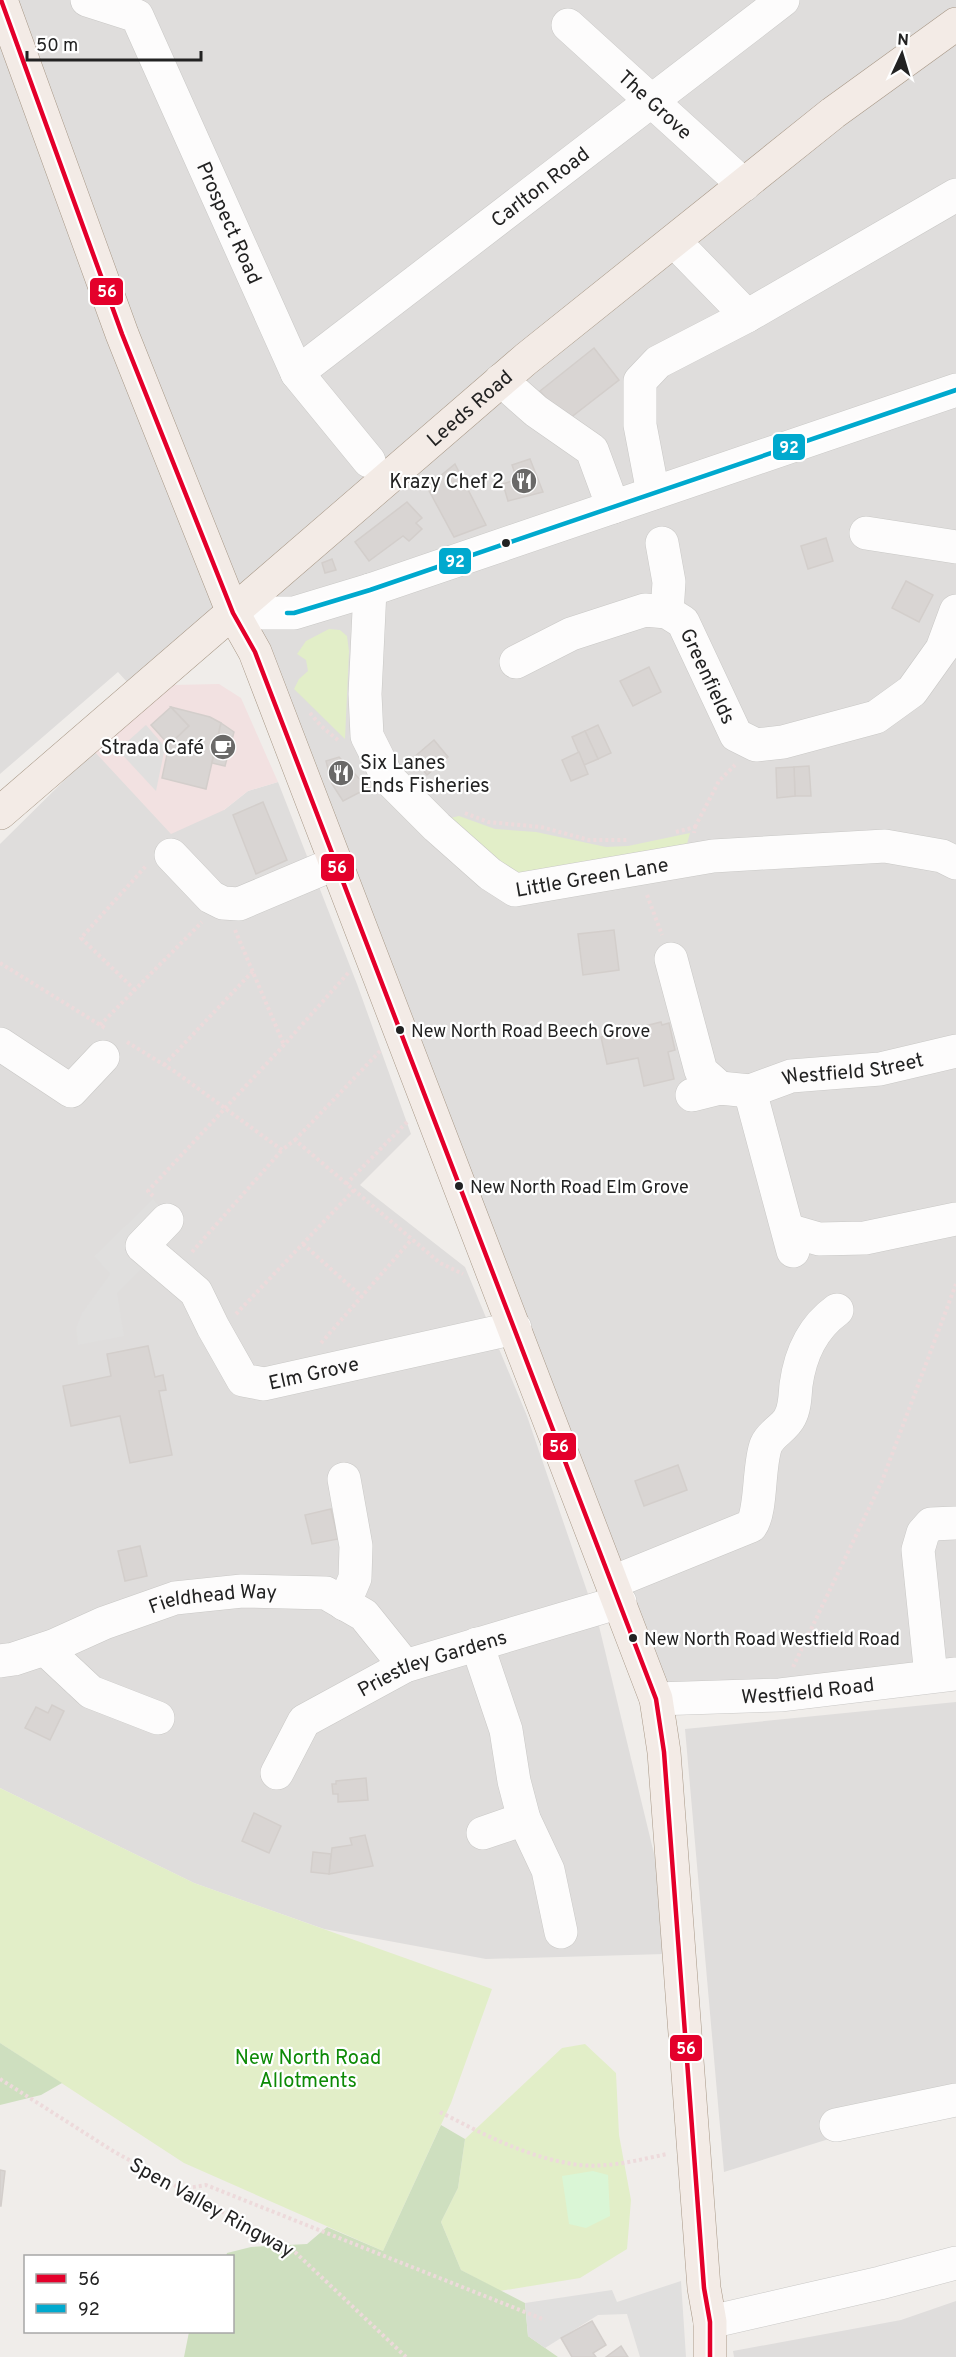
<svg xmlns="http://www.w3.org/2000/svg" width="956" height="2357" font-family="Overpass,sans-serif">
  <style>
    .residential { fill: #dfdddc }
    .commercial { fill: #f2e1e1 }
    .grass { fill: #e2eec8 }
    .forest { fill: #cedfbf }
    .park { fill: #daf6d6 }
    .parking { fill: #e0dfde }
    .building { fill: #d9d5d3; stroke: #d3cecb; stroke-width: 1.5 }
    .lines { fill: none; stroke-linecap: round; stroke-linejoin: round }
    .minor-casing { stroke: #c9c8c6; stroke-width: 34 }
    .major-casing { stroke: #a79786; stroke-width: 34 }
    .path { stroke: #eddadb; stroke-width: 4; stroke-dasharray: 3 3; stroke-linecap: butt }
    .minor { stroke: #fdfcfc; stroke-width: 33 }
    .major { stroke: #f3ebe6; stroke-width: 33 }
    .bus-1-casing { stroke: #fff; stroke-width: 9 }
    .bus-2-casing { stroke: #fff; stroke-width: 9 }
    .bus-1 { stroke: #e4002b; stroke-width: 4.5 }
    .bus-2 { stroke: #00a9ce; stroke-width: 4.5 }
    .bus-dot { fill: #222; stroke: #fff; stroke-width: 2 }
    .labels { text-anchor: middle; stroke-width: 4.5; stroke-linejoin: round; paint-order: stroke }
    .bus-label { font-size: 18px; fill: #222; stroke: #fff; text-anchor: start }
    .street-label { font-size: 20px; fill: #222; stroke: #fff }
    .poi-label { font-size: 20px; fill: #222; stroke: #fff; text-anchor: end }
    .park-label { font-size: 20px; fill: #0d8a06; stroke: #fff }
    .line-badge { stroke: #fff; stroke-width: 2 }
    .badge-label { font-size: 16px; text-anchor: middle; font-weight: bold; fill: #fff }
  </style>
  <rect width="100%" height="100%" fill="#f0edea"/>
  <g class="residential">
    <polygon points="0,0 956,0 956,1674 656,1699 233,614 137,693 118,672 0,774"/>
    <polygon points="94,751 224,810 248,791 278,782 357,984 411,1134 360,1185 465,1267 527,1416 599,1626 656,1862 665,1954 486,1959 324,1929 194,1883 0,1788 0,844"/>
    <polygon points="956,1702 956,2099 724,2172 685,1729"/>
    <polygon points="956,2301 956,2357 734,2357 733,2351 901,2320"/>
  </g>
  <polygon class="commercial" points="219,684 241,698 278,782 248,791 224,810 171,834 94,751 172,685"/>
  <g class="grass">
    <polygon points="329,629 340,630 347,636 349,651 345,739 294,689 299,679 308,671 306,660 297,654 306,641"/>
    <polygon points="459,816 495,829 536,832 606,847 628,846 690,833 685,851 521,877 442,820"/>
    <polygon points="0,1788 194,1883 492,1989 451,2103 383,2251 184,2163 0,2043"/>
    <polygon points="585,2044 616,2073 619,2135 631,2200 627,2249 580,2278 500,2291 461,2270 441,2222 458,2188 465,2139 562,2048"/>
  </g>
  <g class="forest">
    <polygon points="0,2043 62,2083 41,2095 0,2105"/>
    <polygon points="441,2125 465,2139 458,2188 441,2222 461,2270 525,2303 528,2336 558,2357 184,2357 189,2332 232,2332 232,2256 226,2256 227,2253 251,2247 307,2244 327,2227 383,2251"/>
  </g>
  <polygon class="park" points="593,2171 608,2175 610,2216 586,2228 569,2224 562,2176"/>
  <g class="parking">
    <polygon points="146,725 165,747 156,791 118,750"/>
    <polygon points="153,1199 182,1229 117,1293 124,1336 78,1345 76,1328 82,1313 110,1274 94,1256"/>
    <polygon points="681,2281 686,2357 640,2357 627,2314 598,2315 545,2348 528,2336 525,2303 612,2290 617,2302"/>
  </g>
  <g class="building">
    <polygon points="594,348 619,380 565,422 540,391"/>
    <polygon points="530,459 543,492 508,501 503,484 517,479 512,465"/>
    <polygon points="455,464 486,525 454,537 427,487"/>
    <polygon points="407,502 422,518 416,523 422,529 409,541 403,536 369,561 355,542"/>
    <polygon points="826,538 833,561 808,569 801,546"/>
    <polygon points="332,559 336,570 325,573 322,563"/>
    <polygon points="906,581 933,595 919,622 892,608"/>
    <polygon points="649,667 661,692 633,706 620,681"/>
    <polygon points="171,707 189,726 169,745 151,725"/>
    <polygon points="171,707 210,717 221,723 206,789 162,778 169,745 189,726"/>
    <polygon points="221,723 234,732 225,766 212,763"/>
    <polygon points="598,725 611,753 598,759 585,731"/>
    <polygon points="585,731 598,759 584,765 572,737"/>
    <polygon points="434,740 448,757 427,775 413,758"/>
    <polygon points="579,752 588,774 571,781 562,760"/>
    <polygon points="339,757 368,788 343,801 332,784 326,761"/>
    <polygon points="809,766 811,796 795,796 794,767"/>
    <polygon points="794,767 795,796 777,798 776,768"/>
    <polygon points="263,802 287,860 256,874 233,815"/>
    <polygon points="614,930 619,970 583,975 578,934"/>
    <polygon points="661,1022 662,1025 669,1023 675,1050 668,1052 674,1079 644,1086 638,1058 607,1064 601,1037"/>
    <polygon points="148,1346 155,1377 163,1375 166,1390 159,1391 172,1455 130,1463 120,1416 71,1426 63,1386 111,1376 107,1354"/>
    <polygon points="678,1465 687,1490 644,1506 635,1481"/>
    <polygon points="331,1509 338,1539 312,1544 305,1515"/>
    <polygon points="140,1546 147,1576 125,1581 118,1551"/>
    <polygon points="52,1705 64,1711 50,1740 25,1728 36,1707 48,1713"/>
    <polygon points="366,1778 368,1800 338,1802 338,1794 333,1794 332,1784 336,1784 336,1781"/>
    <polygon points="254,1813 281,1826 269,1853 242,1841"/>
    <polygon points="365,1835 373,1866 329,1874 332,1848 352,1845 350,1838"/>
    <polygon points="313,1852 331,1854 329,1874 311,1872"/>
    <polygon points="0,2170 5,2171 1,2206 0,2206"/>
    <polygon points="592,2321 606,2345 593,2353 596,2357 572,2357 561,2338"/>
    <polygon points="621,2346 628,2357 606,2357"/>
  </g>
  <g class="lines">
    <g class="minor-casing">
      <g id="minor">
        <path id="s1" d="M87,0l50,16 160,357 72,88"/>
        <path id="s2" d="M568,25l176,160"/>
        <polyline points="674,241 747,316"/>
        <path id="s3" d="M297,373l486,-373"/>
        <polyline points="501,380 536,411 592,450 613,507"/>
        <polyline points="653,493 640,425 640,381 658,362 747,316 956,195"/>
        <polyline points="866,533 956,547"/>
        <polyline points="662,543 669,582 667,612"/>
        <path id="s4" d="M370,590l-5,104 2,42 12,24 8,17 50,50 53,47 25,16 198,-34 172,-10 57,10 14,7"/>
        <polyline points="233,613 294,613 370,590 956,390"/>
        <path id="s5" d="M516,662l55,-28 74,-24 22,2 16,10 53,113 20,10 27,-3 93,-25 36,-26 30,-42 14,-38"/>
        <polyline points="171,855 211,897 223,903 239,904 336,863"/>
        <polyline points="671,959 701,1071 720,1088"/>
        <polyline points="0,1044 71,1091 103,1057"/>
        <polyline points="750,1091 793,1251"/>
        <path id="s6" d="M692,1095l28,-7 30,3 41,-15 89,-7 76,-18"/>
        <path id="s7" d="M167,1220l-25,26 54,46 17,35 30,53 21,4 251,-56"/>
        <polyline points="788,1230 819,1239 865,1238 956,1219"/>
        <polyline points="344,1479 356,1546 355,1578 344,1604"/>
        <path d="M613,1582l138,-56c11,-15 7,-60 15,-81 5,-12 19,-17 24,-28 5,-9 5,-22 6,-32 4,-29 16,-57 41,-75"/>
        <polyline points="477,1644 506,1730 514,1781 524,1819 548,1870 561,1932"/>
        <polyline points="45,1649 91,1692 158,1718"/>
        <path id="s8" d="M0,1661l14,-2 39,-13 51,-23 71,-25 67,-7 84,2 38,22 41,51"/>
        <polyline points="931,1676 918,1550 923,1533 931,1524 956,1523"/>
        <path id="s9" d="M656,1699l124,-4 176,-21"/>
        <path id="s10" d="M277,1773l27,-52 101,-55 215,-64"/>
        <polyline points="483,1833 524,1819"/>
        <polyline points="836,2125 956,2100"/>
        <polyline points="710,2322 880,2283 956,2263"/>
      </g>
    </g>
    <g class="major-casing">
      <g id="major">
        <polyline points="1,0 122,334 233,613 255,652 656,1699 664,1752 704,2288 710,2322 710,2357"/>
        <path id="s11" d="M0,813l526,-454 307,-246 123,-89"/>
      </g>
    </g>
    <g class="path">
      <polyline points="310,713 321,726 339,741"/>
      <polyline points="465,813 488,822 541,827 589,840 627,840"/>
      <polyline points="695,827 719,781 735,765"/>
      <polyline points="676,832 695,827 694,833"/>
      <polyline points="647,895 662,935"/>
      <polyline points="235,930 284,1045"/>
      <polyline points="0,963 105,1028"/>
      <polyline points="135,990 81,938 146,866"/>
      <polyline points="100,1025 202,922"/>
      <polyline points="127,1042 174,1071 282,1150 295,1140 440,1263 463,1274"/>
      <polyline points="164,1065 253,971"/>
      <polyline points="295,1140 380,1051"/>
      <polyline points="346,1184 407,1122"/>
      <polyline points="153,1196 148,1191 284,1045 349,972"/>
      <polyline points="303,1244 362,1297"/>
      <polyline points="192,1252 282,1150"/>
      <polyline points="236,1314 354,1190"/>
      <polyline points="321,1343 412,1239"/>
      <polyline points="793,1667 882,1481 956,1284"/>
      <polyline points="0,2079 113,2151 296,2253 406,2357"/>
      <path d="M440,2112c45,23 88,46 139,53 29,3 60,-5 88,-11"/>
      <polyline points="181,2189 206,2185 545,2320"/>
    </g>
    <use href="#minor" class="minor"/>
    <use href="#major" class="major"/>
    <g class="bus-1-casing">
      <polyline id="bus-1" points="1,0 122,334 233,613 255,652 656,1699 664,1752 704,2288 710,2322 710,2357"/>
    </g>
    <g class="bus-2-casing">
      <polyline id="bus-2" points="287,613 294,613 370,590 956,390"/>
    </g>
    <use href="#bus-1" class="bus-1"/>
    <use href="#bus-2" class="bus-2"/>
  </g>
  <defs>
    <g id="restaurant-disc" transform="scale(1.35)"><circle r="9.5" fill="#6a6968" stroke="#fff"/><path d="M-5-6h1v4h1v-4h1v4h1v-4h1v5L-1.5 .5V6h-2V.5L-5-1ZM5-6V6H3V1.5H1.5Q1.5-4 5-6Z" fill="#fff"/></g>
    <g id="cafe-disc" transform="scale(1.35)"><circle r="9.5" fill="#6a6968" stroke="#fff"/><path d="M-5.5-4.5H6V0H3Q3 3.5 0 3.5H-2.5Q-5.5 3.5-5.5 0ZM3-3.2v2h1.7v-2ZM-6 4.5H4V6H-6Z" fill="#fff"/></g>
  </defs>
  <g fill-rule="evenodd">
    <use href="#restaurant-disc" x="524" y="481"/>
    <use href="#cafe-disc" x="223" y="747"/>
    <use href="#restaurant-disc" x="341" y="773"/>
  </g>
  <g class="bus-dot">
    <circle cx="506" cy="543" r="5"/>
    <circle cx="400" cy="1030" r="5"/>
    <circle cx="459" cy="1186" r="5"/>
    <circle cx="633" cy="1638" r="5"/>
  </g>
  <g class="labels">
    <g class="bus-label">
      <text x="411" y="1037">New North Road Beech Grove</text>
      <text x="470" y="1193">New North Road Elm Grove</text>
      <text x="644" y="1645">New North Road Westfield Road</text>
    </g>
    <g class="street-label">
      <text dy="7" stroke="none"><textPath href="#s2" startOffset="118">The Grove</textPath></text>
      <text dy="7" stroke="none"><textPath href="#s3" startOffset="306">Carlton Road</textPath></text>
      <text dy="7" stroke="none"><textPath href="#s1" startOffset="279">Prospect Road</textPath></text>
      <text dy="7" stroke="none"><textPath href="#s11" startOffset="620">Leeds Road</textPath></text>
      <text dy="7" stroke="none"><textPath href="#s5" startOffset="240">Greenfields</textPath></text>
      <text dy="7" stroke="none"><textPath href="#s4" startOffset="441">Little Green Lane</textPath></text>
      <text dy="7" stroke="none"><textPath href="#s6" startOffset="165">Westfield Street</textPath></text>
      <text dy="7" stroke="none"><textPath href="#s7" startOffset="279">Elm Grove</textPath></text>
      <text dy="7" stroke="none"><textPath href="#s8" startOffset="224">Fieldhead Way</textPath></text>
      <text dy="7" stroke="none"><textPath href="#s10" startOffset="200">Priestley Gardens</textPath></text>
      <text dy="7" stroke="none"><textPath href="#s9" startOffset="152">Westfield Road</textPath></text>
      <text transform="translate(212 2207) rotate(29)" y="7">Spen Valley Ringway</text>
    </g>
    <g class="poi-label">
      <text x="504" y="488">Krazy Chef 2</text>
      <text x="204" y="754">Strada Café</text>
      <text x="360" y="769" text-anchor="start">Six Lanes<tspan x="360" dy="23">Ends Fisheries</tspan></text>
    </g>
    <g class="park-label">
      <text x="308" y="2064">New North Road<tspan x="308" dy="23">Allotments</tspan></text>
    </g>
  </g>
  <g class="line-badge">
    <rect x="89" y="277" width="35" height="29" rx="6" fill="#e4002b"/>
    <rect x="772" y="433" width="34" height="28" rx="6" fill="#00a9ce"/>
    <rect x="438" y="547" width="34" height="28" rx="6" fill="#00a9ce"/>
    <rect x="320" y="853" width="35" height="29" rx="6" fill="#e4002b"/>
    <rect x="542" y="1432" width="35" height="29" rx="6" fill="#e4002b"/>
    <rect x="669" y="2034" width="34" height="28" rx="6" fill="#e4002b"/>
  </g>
  <g class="badge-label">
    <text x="107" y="297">56</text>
    <text x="789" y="453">92</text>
    <text x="455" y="567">92</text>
    <text x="337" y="873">56</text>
    <text x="559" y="1452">56</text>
    <text x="686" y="2054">56</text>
  </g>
  <rect x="24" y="2255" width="210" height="78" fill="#ffffff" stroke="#a7a7a7" stroke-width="1.5"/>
  <rect x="36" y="2274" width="30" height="9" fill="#e4002b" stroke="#a7a7a7" stroke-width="1.5"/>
  <text x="78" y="2285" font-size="18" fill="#222222">56</text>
  <rect x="36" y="2304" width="30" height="9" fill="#00a9ce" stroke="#a7a7a7" stroke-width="1.5"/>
  <text x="78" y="2315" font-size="18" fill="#222222">92</text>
  <g transform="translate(902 54) rotate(4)" stroke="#ffffff" stroke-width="4.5" paint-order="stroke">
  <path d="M0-4.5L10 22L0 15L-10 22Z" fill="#222222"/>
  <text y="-9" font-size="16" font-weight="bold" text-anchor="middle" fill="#222222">N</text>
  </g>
  <path d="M27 51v9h174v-9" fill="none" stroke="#222222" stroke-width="3"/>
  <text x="36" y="51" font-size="18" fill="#222222" stroke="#ffffff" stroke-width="4.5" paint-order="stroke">50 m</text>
</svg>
